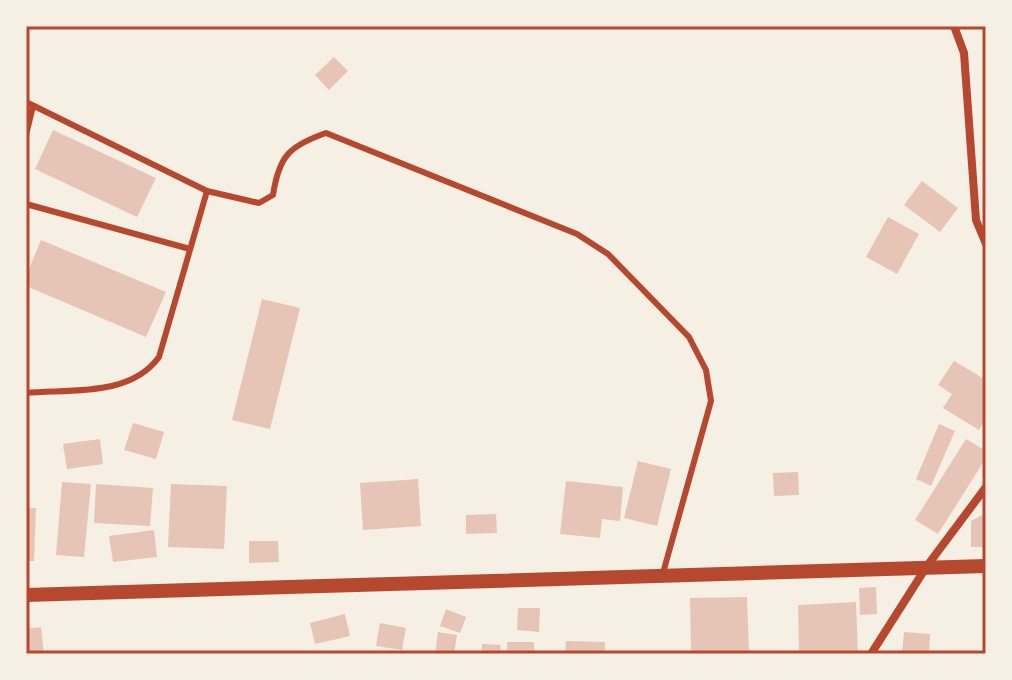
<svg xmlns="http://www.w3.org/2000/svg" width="1012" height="680" font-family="Commissioner,sans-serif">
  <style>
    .building { fill: #e6c5b7 }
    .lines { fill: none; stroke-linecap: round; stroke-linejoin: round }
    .service { stroke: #b5482f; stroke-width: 6 }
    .minor { stroke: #b5482f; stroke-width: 8 }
    .tertiary { stroke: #b5482f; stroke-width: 14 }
    .neatline { fill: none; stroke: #b5482f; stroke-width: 3 }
  </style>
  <rect width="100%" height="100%" fill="#f6efe4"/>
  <g class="building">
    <polygon points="334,57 348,71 329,90 315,75"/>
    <polygon points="53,130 156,178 137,217 35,169"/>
    <polygon points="922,181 958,208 940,232 904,205"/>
    <polygon points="888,217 919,234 897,274 866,257"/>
    <polygon points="41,240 166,292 146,337 26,286 26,276"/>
    <polygon points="262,299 300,308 270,429 232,420"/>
    <polygon points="954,361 986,380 986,419 979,430 943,408 952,394 938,385"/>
    <polygon points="133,423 164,432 156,459 124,450"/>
    <polygon points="939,424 955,431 931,486 916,479"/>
    <polygon points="100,439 103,464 67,469 63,444"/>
    <polygon points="966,439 986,451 986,458 938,534 915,520"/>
    <polygon points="638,461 671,469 657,526 624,518"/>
    <polygon points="798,472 799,495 774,496 773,473"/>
    <polygon points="418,479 421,526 363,530 360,483"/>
    <polygon points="566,481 623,487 620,521 602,519 600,538 560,534"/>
    <polygon points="62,482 91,484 84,557 56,555"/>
    <polygon points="96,484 153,488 150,526 94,523"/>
    <polygon points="171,484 227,486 224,549 168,547"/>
    <polygon points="26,508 36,508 34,561 26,561"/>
    <polygon points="986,513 986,547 971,547 971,521"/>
    <polygon points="496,514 497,533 466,534 466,515"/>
    <polygon points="154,530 157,557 113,562 109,536"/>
    <polygon points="249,541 278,541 279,562 249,563"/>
    <polygon points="876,587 877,614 860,615 859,588"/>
    <polygon points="747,597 749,654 691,654 690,598"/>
    <polygon points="856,602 858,654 799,654 798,605"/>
    <polygon points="518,608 540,608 539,632 517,630"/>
    <polygon points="446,609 466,617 460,633 440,626"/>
    <polygon points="345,614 350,636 315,644 310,623"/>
    <polygon points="380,623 406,628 402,650 376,646"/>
    <polygon points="41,627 44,654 26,654 26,629"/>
    <polygon points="438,632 457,635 454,654 435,654"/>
    <polygon points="904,632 930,634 929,654 902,654"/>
    <polygon points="566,641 605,642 605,654 565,654"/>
    <rect x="507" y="642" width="27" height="12"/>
    <polygon points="482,644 501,645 500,654 482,654"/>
  </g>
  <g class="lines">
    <g class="service">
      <path d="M26,102l181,89 52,12 14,-8c6,-39 16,-49 53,-62l251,101 31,20 81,83 17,33 5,31 -48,172"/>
      <polyline points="26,135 33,106"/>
      <polyline points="26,204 190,249"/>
      <path d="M26,393c45,-4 104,4 133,-36l48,-166"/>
    </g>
    <g class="minor">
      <polyline points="954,26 964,53 976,220 986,244"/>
      <polyline points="871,654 927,566 986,487"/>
    </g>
    <polyline class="tertiary" points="26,595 986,566"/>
  </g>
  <rect width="1012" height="680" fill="none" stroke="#f6efe4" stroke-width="56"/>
  <rect x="28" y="28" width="956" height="624" class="neatline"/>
</svg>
